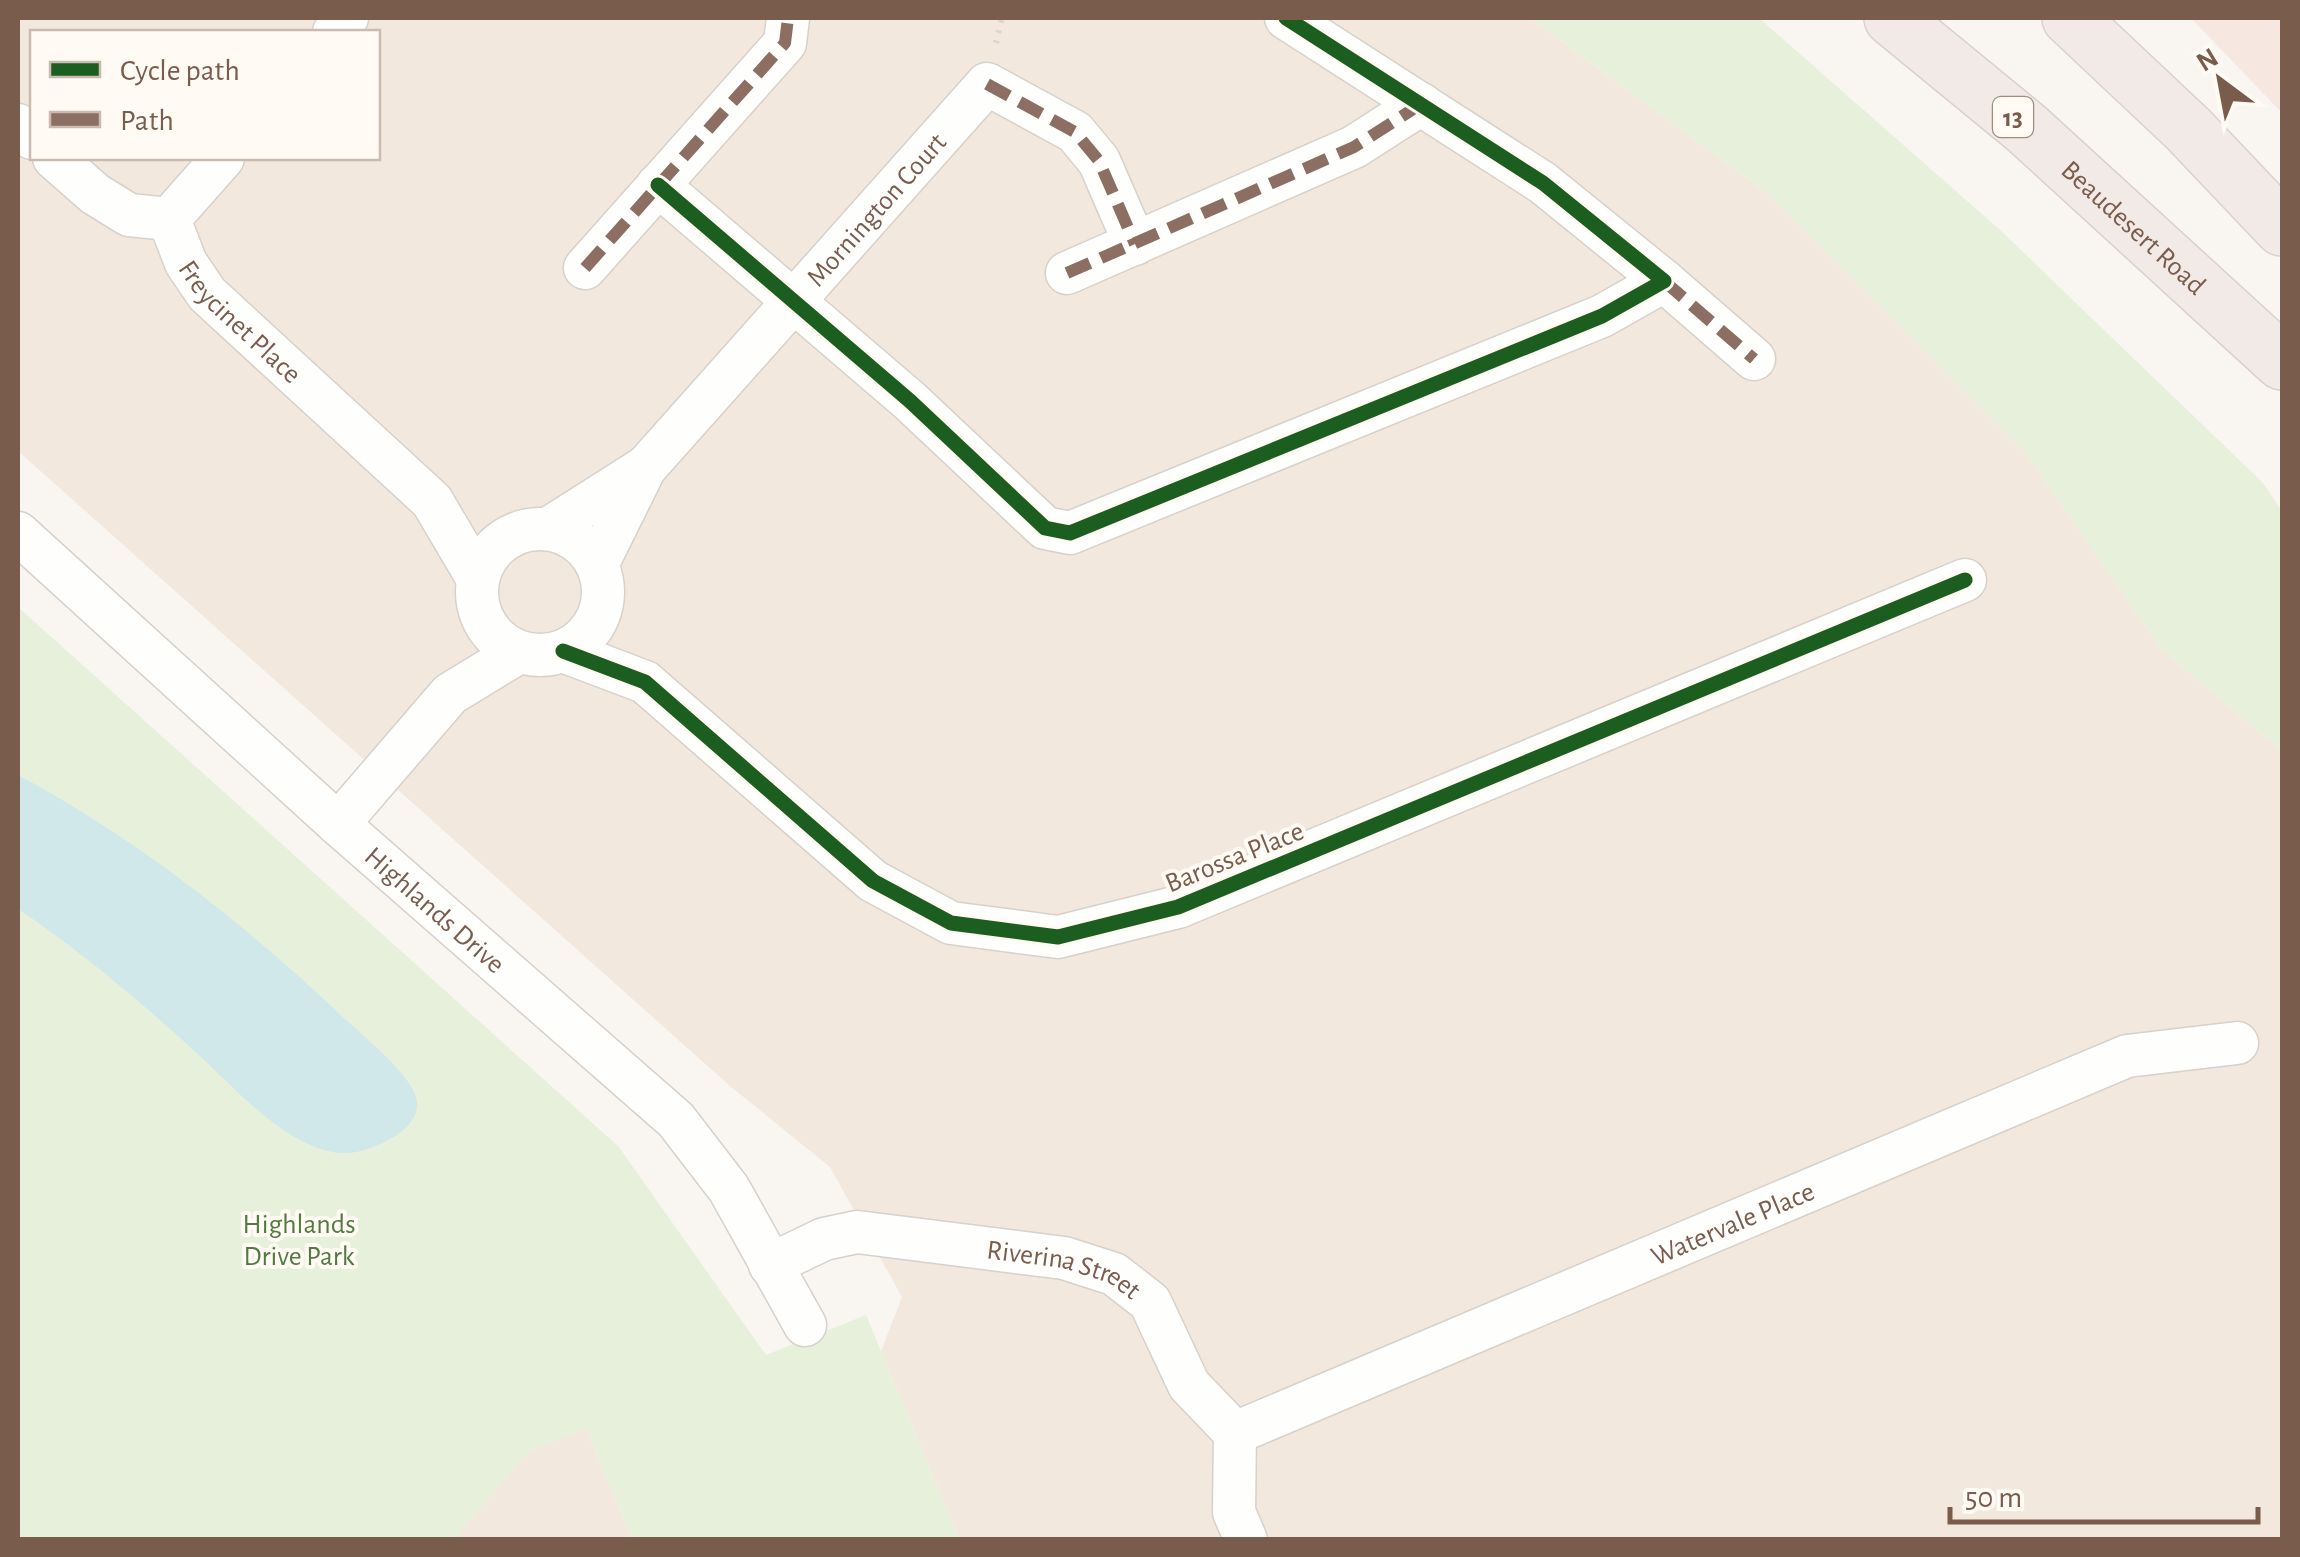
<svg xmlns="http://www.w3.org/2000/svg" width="2300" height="1557" font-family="'Alegreya Sans',sans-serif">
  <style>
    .residential { fill: #f2e8de; fill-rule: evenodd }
    .commercial { fill: #f6e8e1 }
    .green { fill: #e7f0db }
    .water { fill: #d0e8ea }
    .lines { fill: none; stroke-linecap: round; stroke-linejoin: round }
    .minor-casing { stroke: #d7d1cb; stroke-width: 45 }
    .highway-casing { stroke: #dad1cc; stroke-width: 58 }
    .path { stroke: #dcd5d0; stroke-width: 6; stroke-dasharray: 2.5 8; stroke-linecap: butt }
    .minor { stroke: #fefefd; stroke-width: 42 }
    .highway { stroke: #f2eae7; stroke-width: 55 }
    .quiet { stroke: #8d6e63; stroke-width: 12; stroke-dasharray: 25 12; stroke-linecap: butt }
    .cycleway-casing { stroke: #fffaf3; stroke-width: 21 }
    .cycleway { stroke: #1b5e20; stroke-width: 15 }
    .labels { text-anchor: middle; stroke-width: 8; stroke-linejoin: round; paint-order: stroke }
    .shield { fill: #fffaf3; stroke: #a28b7f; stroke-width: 2.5 }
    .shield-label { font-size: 25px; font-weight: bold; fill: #7a5c4d }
    .street-label { font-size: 28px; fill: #7a5c4d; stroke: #fffaf3 }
    .park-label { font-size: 28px; fill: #537a41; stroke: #fffaf3 }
  </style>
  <rect width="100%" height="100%" fill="#f9f5f0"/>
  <g class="residential">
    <path d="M18,18h1512l238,176 257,258 137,198 120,101v788h-1323l-78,-188 21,-54 -72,-130 -100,-81 -712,-635zM32,32h346v126h-346z"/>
    <polygon points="586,1428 632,1539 305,1540"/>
  </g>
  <polygon class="commercial" points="2191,18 2282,18 2282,113"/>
  <g class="green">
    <polygon points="1530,18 1759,18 1999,229 2262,482 2282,511 2282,751 2162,650 2025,452 1768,194"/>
    <polygon points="18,607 618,1146 766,1355 866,1315 959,1539 632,1539 586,1428 528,1452 455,1539 18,1539"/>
  </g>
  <path class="water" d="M18,775c121,65 227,149 327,244 19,17 57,49 68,71 15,27 -14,46 -35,55 -26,12 -47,10 -72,-2 -45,-22 -80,-64 -117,-97 -54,-49 -110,-96 -171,-137z"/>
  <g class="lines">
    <g class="minor-casing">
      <g id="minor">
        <polyline points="334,32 347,18"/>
        <polyline points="18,125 32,138"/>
        <path id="s1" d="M54,158l41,36 34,21 40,4 17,44 21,31 225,207 46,78"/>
        <polyline points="658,185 910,401 1045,528 1070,533 1602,316 1664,281 1543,183 1286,18"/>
        <polyline points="169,219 223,158"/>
        <polyline points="585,268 785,43 788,18"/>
        <polyline points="1067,273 1354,147 1421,104"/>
        <polyline points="1664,281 1754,359"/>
        <polyline points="548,529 644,468"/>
        <circle cx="540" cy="592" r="63"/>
        <path id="s2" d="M18,533l320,291 338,296 53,69 76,136"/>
        <path id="s3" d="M597,565l48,-97 342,-384 88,48 24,29 36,83"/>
        <polyline points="563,651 645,682 873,881 951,923 1058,937 1178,907 1965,580"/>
        <polyline points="338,824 450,694 519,652"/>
        <path id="s4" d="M770,1265l54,-26 33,-7 207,26 50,16 36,28 39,83 46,48 -1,79 12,28"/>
        <path id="s5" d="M1235,1433l892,-377 110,-13"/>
      </g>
    </g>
    <g class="highway-casing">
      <g id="highway">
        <path id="s6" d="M1892,18l134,110 256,234"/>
        <polyline points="2070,18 2188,129 2282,228"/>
      </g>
    </g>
    <polyline class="path" points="996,43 1002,18"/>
    <use href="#minor" class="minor"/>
    <use href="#highway" class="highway"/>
    <g class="quiet">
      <polyline points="987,84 1075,132 1099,161 1135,244"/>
      <polyline points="585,268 785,43 788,18"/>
      <polyline points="1067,273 1354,147 1421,104"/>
      <polyline points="1664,281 1754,359"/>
    </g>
    <g class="cycleway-casing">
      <g id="cycleway">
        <polyline points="658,185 910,401 1045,528 1070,533 1602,316 1664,281 1543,183 1286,18"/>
        <polyline points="563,651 645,682 873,881 951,923 1058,937 1178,907 1965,580"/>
      </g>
    </g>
    <use href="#cycleway" class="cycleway"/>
  </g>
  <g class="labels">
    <rect class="shield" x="1993" y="97" width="40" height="40" rx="8"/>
    <g class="shield-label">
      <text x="2013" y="126">13</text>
    </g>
    <g class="street-label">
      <text dy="10" stroke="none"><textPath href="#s3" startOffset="455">Mornington Court</textPath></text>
      <text dy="10" stroke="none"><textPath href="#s6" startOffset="320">Beaudesert Road</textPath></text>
      <text dy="10" stroke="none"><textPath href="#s1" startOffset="262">Freycinet Place</textPath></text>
      <text transform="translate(1234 856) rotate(-22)" y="10">Barossa Place</text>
      <text dy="10" stroke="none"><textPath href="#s2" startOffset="562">Highlands Drive</textPath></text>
      <text dy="10" stroke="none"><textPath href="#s5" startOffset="540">Watervale Place</textPath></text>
      <text dy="10" stroke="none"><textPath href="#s4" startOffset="305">Riverina Street</textPath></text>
    </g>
    <g class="park-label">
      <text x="299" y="1233">Highlands<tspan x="299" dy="32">Drive Park</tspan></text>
    </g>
  </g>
  <rect width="2300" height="1557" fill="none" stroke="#7a5c4d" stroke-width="40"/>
  <rect x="30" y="30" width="350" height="130" fill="#fffaf3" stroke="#cabbb1" stroke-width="2.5"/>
  <rect x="50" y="62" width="50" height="15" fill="#1b5e20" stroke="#cabbb1" stroke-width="2.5"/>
  <text x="120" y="80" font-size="30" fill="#7a5c4d">Cycle path</text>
  <rect x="50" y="112" width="50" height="15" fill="#8d6e63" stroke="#cabbb1" stroke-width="2.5"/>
  <text x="120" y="130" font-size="30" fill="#7a5c4d">Path</text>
  <g transform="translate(2220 80) rotate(328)" stroke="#fffaf3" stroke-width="8" paint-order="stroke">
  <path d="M0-8L18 38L0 25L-18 38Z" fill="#7a5c4d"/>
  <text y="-15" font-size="28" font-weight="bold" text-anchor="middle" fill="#7a5c4d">N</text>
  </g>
  <path d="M1950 1507v15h308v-15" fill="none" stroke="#7a5c4d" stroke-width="5"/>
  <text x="1965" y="1507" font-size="30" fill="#7a5c4d" stroke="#fffaf3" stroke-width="8" paint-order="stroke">50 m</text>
</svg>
